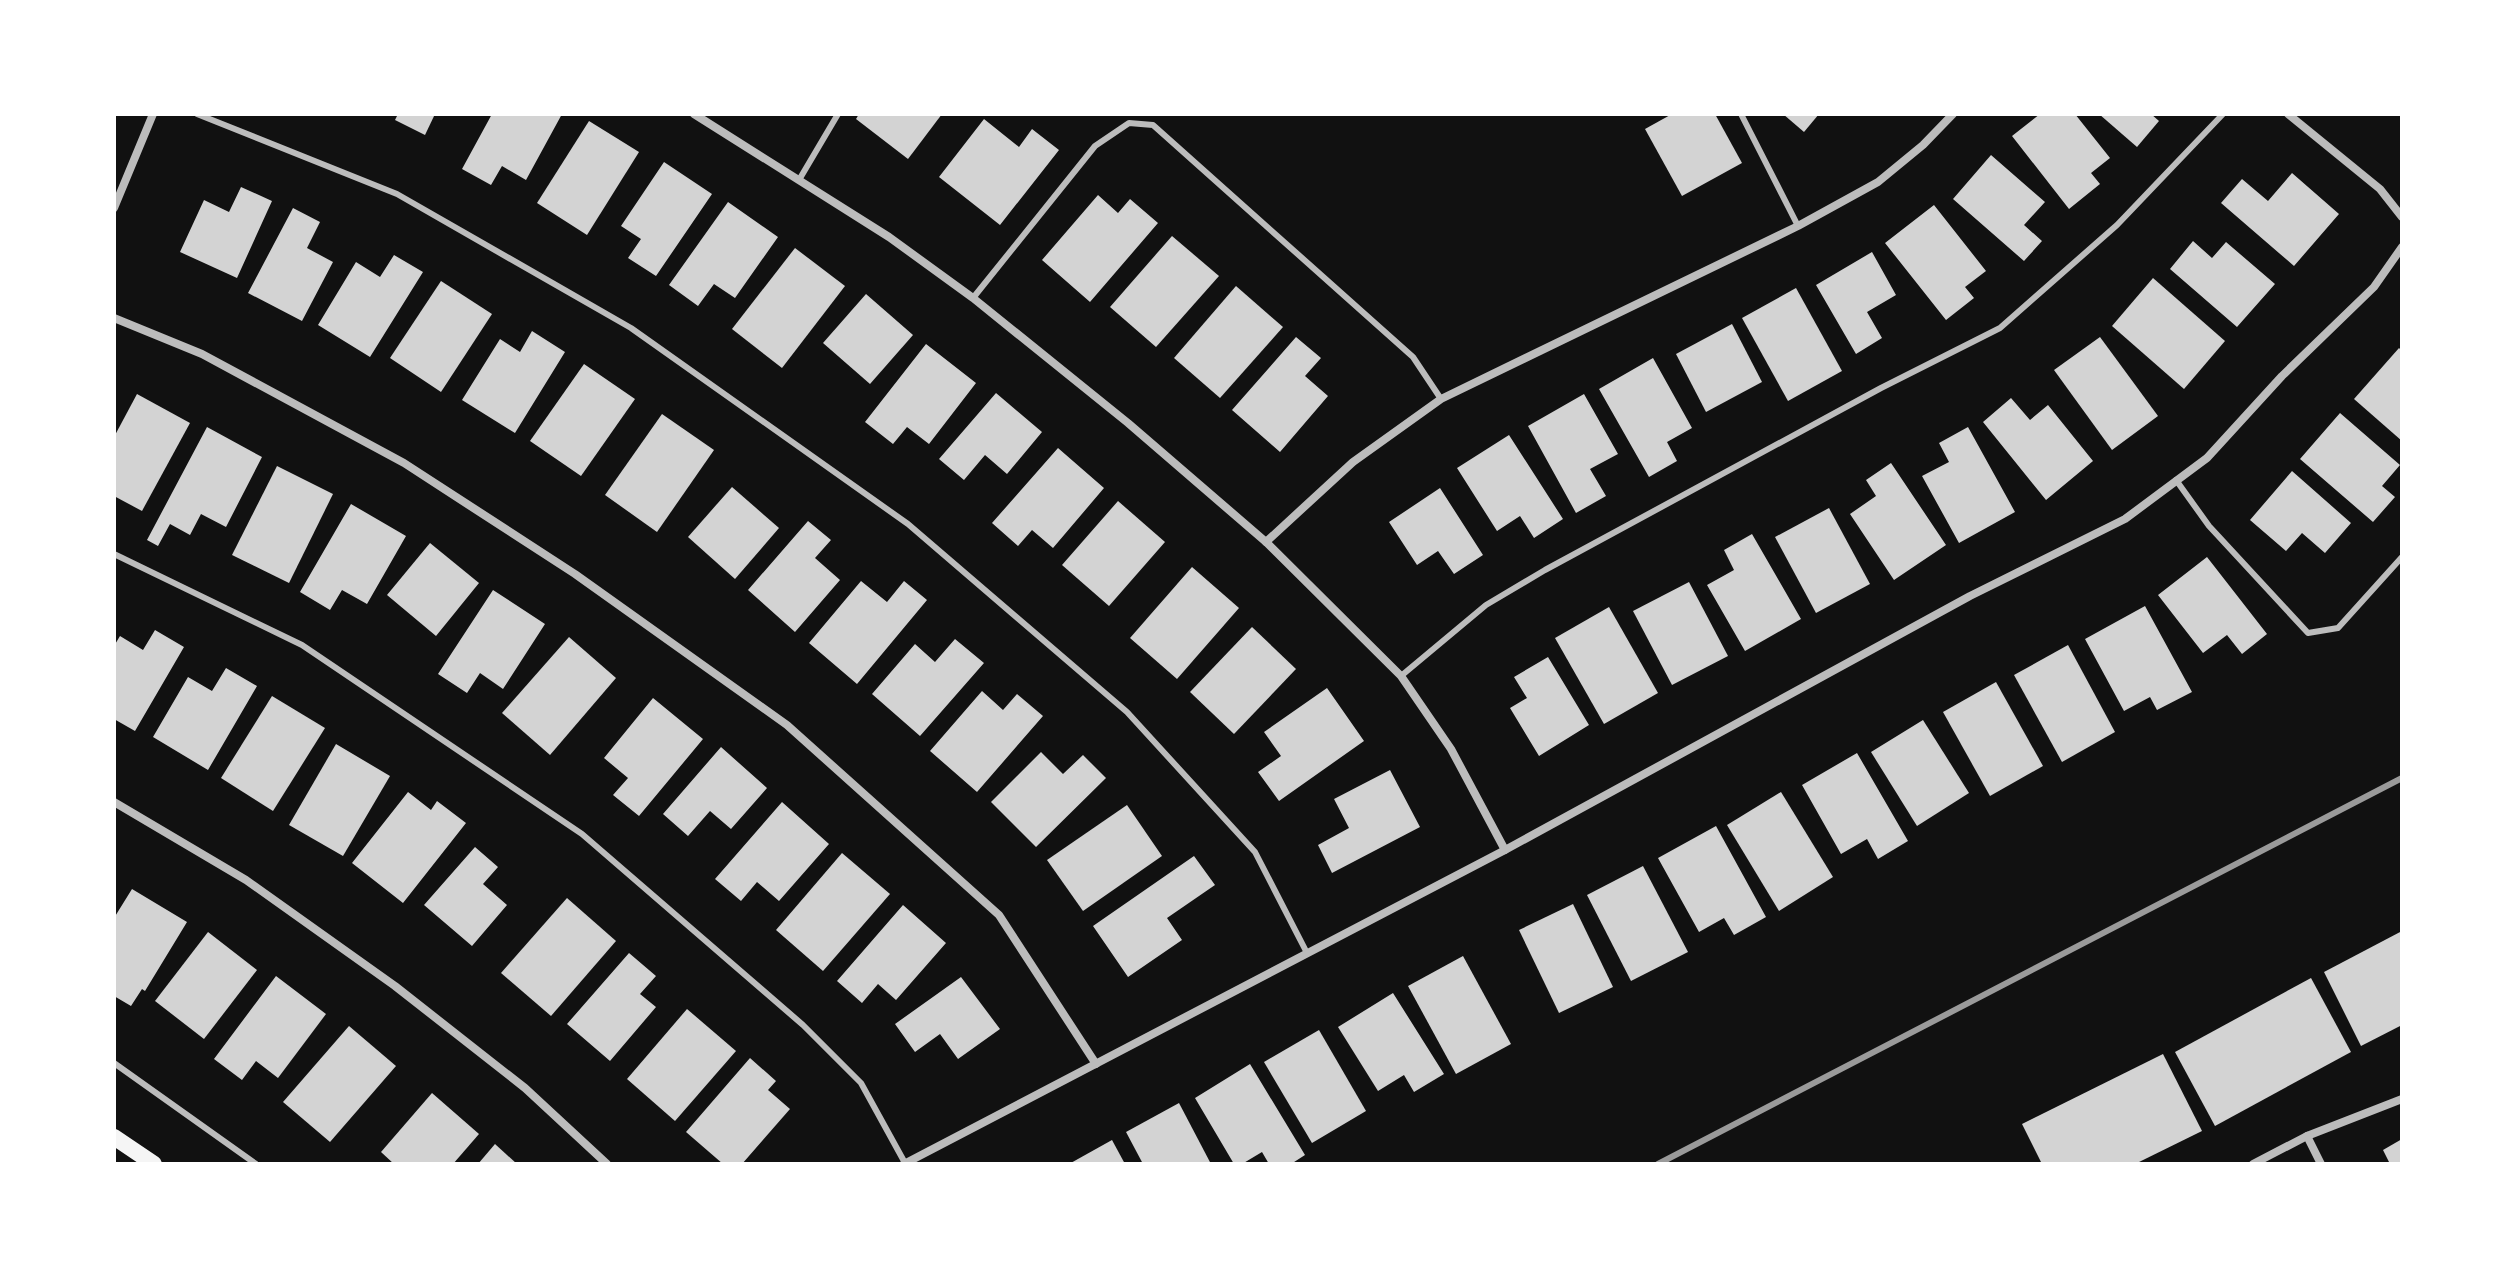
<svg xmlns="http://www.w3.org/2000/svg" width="2516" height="1278" font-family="Signika,sans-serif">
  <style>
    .building { fill: #d3d3d3 }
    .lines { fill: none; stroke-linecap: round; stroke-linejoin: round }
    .service { stroke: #bcbcbc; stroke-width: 6 }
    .minor { stroke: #bcbcbc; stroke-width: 8 }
    .secondary { stroke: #f5f5f5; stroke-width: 16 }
    .rail { stroke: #9a9a9a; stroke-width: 6 }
  </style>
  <rect width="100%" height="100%" fill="#111"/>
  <g class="building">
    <polygon points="398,114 435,114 425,135 395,120"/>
    <polygon points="492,114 562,114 526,180 502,166 491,185 462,169"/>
    <polygon points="859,114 942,114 908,159 856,119"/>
    <polygon points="1672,114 1715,114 1742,163 1682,196 1645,129"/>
    <polygon points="1783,114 1819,114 1804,132"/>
    <polygon points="2040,114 2075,114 2110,158 2091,173 2100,184 2069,209 2012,136"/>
    <polygon points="2099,114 2151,114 2159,121 2137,147"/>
    <polygon points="984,119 1019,147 1032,129 1059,150 1000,225 939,177"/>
    <polygon points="589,121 639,152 587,235 537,203"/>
    <polygon points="1991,155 2045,202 2024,225 2042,241 2024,261 1953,199"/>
    <polygon points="664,162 712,194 656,276 628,258 641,239 621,226"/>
    <polygon points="2292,173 2339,214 2294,266 2221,203 2242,179 2268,201"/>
    <polygon points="241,187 272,201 237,278 180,252 204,200 229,212"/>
    <polygon points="1098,195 1118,213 1130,199 1158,223 1090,302 1042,260"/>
    <polygon points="728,202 778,237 735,298 714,284 698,306 669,285"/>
    <polygon points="1934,205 1986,271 1965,287 1974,298 1946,320 1885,243"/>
    <polygon points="293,208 320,222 307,248 333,262 302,321 248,293"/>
    <polygon points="1172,236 1219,276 1156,347 1110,307"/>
    <polygon points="2193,241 2212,258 2226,242 2275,284 2237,327 2170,269"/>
    <polygon points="795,248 845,286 782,368 732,329"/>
    <polygon points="1872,252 1896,295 1867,312 1882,338 1856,354 1816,285"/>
    <polygon points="394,255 423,272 370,357 318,325 356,262 380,277"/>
    <polygon points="2153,278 2225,341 2184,389 2112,326"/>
    <polygon points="441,281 492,314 441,392 390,358"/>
    <polygon points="1236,286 1283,327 1220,398 1174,358"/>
    <polygon points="1796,288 1842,371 1788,401 1742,318"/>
    <polygon points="866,294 913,335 870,384 823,343"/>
    <polygon points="1732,324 1762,382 1706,412 1676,354"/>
    <polygon points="532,331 565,352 515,433 462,400 500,339 520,352"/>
    <polygon points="1296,337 1321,358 1305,376 1328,396 1280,452 1232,410"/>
    <polygon points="2100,337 2158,416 2112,450 2054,370"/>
    <polygon points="926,344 976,383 929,444 907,427 893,444 865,422"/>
    <polygon points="2399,348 2402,351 2402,441 2354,399"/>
    <polygon points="1653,358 1692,428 1667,442 1677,461 1649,477 1599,389"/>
    <polygon points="584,364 635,399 581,476 530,441"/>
    <polygon points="996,393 1042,432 1007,474 985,455 964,480 939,459"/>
    <polygon points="137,394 190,423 142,511 114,496 114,437"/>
    <polygon points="1584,394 1618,454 1590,469 1606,496 1576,513 1528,426"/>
    <polygon points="2011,398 2030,420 2048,405 2093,461 2046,500 1983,422"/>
    <polygon points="2340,413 2400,465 2382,486 2395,497 2373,522 2300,459"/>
    <polygon points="662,414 714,450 657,532 605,495"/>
    <polygon points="207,427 262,457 226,527 201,514 190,535 170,524 158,546 147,540"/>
    <polygon points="1968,427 2015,512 1959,543 1922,476 1949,462 1939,443"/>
    <polygon points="1509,435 1563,519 1534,538 1520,516 1497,531 1457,468"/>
    <polygon points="1058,448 1104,488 1053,548 1032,530 1018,546 992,523"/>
    <polygon points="1891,463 1946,545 1894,580 1850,514 1876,496 1866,480"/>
    <polygon points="277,466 333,494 289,583 232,555"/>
    <polygon points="2292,471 2351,523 2325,553 2302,533 2286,551 2250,520"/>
    <polygon points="732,487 779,528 735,579 688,537"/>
    <polygon points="1440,488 1483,555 1454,574 1438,551 1417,565 1389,522"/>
    <polygon points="1118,501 1165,542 1109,606 1062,565"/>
    <polygon points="351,504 406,536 367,604 342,590 330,610 300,592"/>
    <polygon points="1829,508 1870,584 1816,613 1775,537"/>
    <polygon points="808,521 831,540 815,558 840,580 795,632 748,590"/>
    <polygon points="1752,534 1801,619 1745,651 1707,585 1734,570 1724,550"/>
    <polygon points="430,543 479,583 436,636 387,595"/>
    <polygon points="2207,557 2267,634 2242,654 2227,635 2203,653 2158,595"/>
    <polygon points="1192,567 1239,608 1177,679 1130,638"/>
    <polygon points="861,581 887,602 904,581 927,600 857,684 809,643"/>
    <polygon points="1689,582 1728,656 1672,685 1633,611"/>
    <polygon points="493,590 545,624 503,689 480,673 467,693 438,674"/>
    <polygon points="2145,606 2192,692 2157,710 2150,697 2124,711 2085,639"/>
    <polygon points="1609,607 1658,693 1604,724 1555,638"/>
    <polygon points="1252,627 1296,669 1234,734 1190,692"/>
    <polygon points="155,630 184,647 135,731 114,719 114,646 120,636 143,650"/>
    <polygon points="569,637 616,678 550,755 502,713"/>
    <polygon points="955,639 984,663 920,736 872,694 915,644 935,662"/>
    <polygon points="2068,645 2115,732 2062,762 2014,675"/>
    <polygon points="1548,657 1589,725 1539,756 1510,708 1527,698 1514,677"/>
    <polygon points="226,668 257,686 208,770 153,737 188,677 212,691"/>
    <polygon points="1996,682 2043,766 1990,796 1943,712"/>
    <polygon points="1327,688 1364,741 1279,801 1258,772 1281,756 1264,732"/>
    <polygon points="982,691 1003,710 1017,694 1043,716 977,792 930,751"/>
    <polygon points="272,696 325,728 273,811 221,778"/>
    <polygon points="653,698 703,739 639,816 613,795 628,778 604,758"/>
    <polygon points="1923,720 1969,793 1917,826 1871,752"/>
    <polygon points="336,744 390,776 343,856 289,825"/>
    <polygon points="721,747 767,788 731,829 710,811 688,836 663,814"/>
    <polygon points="1041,752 1063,774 1083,755 1106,778 1036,847 991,802"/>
    <polygon points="1857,753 1908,841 1878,859 1867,839 1841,854 1802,785"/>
    <polygon points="1390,770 1420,827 1332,873 1318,845 1349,828 1334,799"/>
    <polygon points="408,792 431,810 437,801 466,823 403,903 352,863"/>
    <polygon points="1781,792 1833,877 1779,911 1727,825"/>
    <polygon points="782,802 829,844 779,901 757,882 741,901 715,879"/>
    <polygon points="1127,805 1162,856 1083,911 1047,860"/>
    <polygon points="1716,826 1766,917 1734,935 1724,918 1699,932 1658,858"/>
    <polygon points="475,847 498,867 483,884 507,905 472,946 424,905"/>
    <polygon points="842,853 890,894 823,971 776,930"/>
    <polygon points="1194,856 1215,885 1167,918 1182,940 1128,977 1093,926"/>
    <polygon points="1643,866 1688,952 1631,981 1587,895"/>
    <polygon points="132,889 187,922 145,991 142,989 131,1006 114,996 114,918"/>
    <polygon points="567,898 616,941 551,1016 501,973"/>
    <polygon points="1573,904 1613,987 1559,1013 1519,930"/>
    <polygon points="903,905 946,943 896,1000 878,984 862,1003 837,981"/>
    <polygon points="2402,931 2402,1025 2361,1046 2324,972"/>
    <polygon points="208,932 257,970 204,1039 155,1001"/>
    <polygon points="629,953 656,976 640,994 656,1007 610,1061 567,1024"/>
    <polygon points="1463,956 1511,1044 1456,1074 1408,986"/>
    <polygon points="276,976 326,1014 278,1078 256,1061 242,1080 214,1059"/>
    <polygon points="961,977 1000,1029 958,1059 940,1034 915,1052 895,1024"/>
    <polygon points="2311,978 2351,1052 2215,1126 2175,1052"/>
    <polygon points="1393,993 1444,1074 1414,1092 1404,1075 1378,1091 1338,1027"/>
    <polygon points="687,1009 736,1051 675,1121 627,1079"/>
    <polygon points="349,1026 396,1066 330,1142 283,1102"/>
    <polygon points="1319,1030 1366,1111 1312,1143 1264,1062"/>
    <polygon points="2163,1054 2202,1131 2135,1164 2042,1164 2022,1124"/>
    <polygon points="750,1058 776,1081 768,1090 790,1109 742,1164 723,1164 686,1132"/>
    <polygon points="1250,1064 1305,1155 1291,1164 1269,1164 1262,1152 1242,1164 1234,1164 1195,1098"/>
    <polygon points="432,1093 479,1134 453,1164 394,1164 381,1152"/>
    <polygon points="1179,1103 1211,1164 1143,1164 1126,1132"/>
    <polygon points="2402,1139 2402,1164 2390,1164 2383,1150"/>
    <polygon points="1112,1140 1125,1164 1069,1164"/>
    <polygon points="495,1144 517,1164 478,1164"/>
  </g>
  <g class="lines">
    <g class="service">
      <polyline points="197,114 397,194 631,328 908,524 1127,712 1255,852 1307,953"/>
      <polyline points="1741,114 1798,226"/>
      <polyline points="799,180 838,114"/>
      <polyline points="973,298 1095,146 1129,123 1153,125 1413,357 1441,399"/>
      <polyline points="2176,480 2209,526 2308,633 2338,628 2402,557"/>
      <polyline points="114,554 302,645 582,834 803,1025 861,1083 905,1163"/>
      <polyline points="1401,676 1486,605 1545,570 1881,388 2000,328 2117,225 2223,114"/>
      <polyline points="114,1063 256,1164"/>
    </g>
    <g class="minor">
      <polyline points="694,114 889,237 973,298 1128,423 1266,542 1401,676 1451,749 1505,850"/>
      <polyline points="2288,114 2380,189 2402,217"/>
      <polyline points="114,208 153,114"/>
      <polyline points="114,318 202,354 404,463 575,574 787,725 999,915 1096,1064"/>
      <polyline points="1266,542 1353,462 1441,399 1798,226 1878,182 1923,145 1953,114"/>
      <polyline points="114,802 246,880 395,986 525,1088 607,1164"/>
      <polyline points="2307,1136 2321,1164"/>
      <polyline points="904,1164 1505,850 1970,596 2125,519 2207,458 2282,376 2374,287 2402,247"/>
      <polyline points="2253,1164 2307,1136 2402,1099"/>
    </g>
    <polyline class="secondary" points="114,1137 154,1164"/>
    <polyline class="rail" points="1658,1164 2402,778"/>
  </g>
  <rect width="2516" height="1278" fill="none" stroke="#ffffff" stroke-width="232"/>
</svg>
